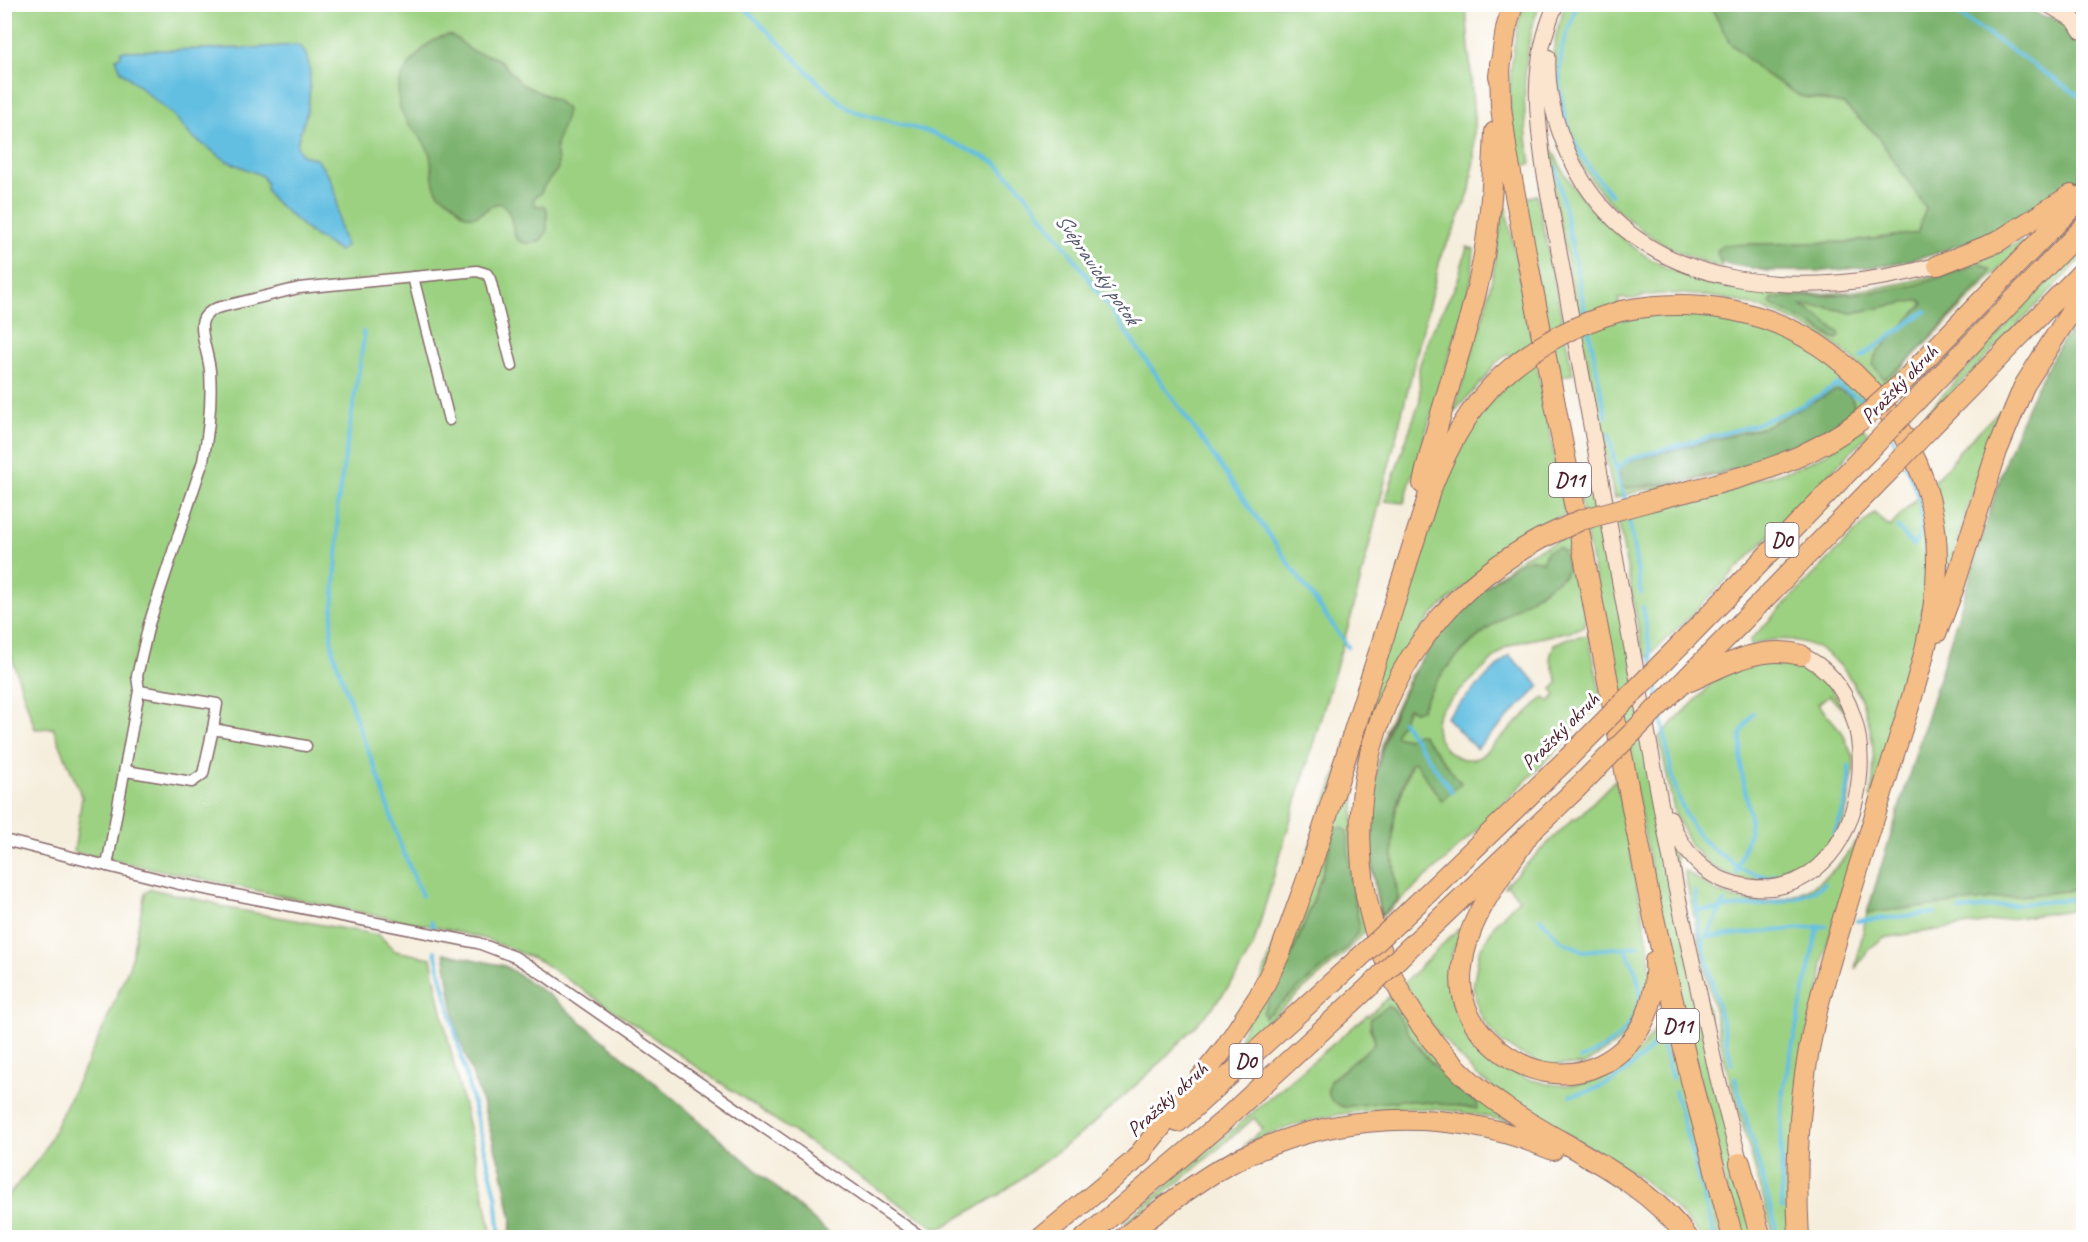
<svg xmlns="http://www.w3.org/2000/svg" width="2088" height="1242" font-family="Caveat,sans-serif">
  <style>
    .green { fill: #9cd182; stroke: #737856; stroke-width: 1.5; fill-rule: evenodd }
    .forest { fill: #7db370; stroke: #64694e; stroke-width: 1.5 }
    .water { fill: #64bfe2; stroke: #576f86; stroke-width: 1.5 }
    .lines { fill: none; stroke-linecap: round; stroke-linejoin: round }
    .stream { stroke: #64bfe2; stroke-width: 4 }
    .minor-casing { stroke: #866769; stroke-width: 13 }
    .secondary-casing { stroke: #866769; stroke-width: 17 }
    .motorway-casing { stroke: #866769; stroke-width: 22 }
    .minor { stroke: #fff; stroke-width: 10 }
    .secondary { stroke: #fbe5cf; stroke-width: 15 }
    .motorway { stroke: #f6be87; stroke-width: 20 }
    .motorway-bridge-casing { stroke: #866769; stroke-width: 22; stroke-linecap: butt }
    .motorway-bridge { stroke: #f6be87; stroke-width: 20 }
    .labels { text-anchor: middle; stroke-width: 6; stroke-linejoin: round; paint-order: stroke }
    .shield { fill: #fff; stroke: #80626b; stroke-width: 1.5 }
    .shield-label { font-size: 20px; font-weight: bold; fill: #4a1f2b }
    .street-label { font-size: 21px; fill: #4a1f2b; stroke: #fff }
    .water-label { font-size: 22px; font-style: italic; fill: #53576b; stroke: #fff }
  </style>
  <rect width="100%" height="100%" fill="#fff"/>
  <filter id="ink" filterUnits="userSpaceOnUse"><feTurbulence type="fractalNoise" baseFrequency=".0167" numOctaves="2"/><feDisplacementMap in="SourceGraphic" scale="12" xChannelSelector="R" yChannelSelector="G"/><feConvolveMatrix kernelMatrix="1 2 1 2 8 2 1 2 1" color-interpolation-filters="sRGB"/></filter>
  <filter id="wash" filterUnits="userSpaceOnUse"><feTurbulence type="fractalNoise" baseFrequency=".008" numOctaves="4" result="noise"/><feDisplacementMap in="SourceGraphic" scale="24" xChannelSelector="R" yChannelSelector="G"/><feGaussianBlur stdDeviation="1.35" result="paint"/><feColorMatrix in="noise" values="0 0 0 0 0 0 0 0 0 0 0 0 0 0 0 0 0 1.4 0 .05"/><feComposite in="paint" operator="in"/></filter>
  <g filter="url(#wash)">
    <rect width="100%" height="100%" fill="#f6eedd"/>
    <g class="green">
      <polygon points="4,5 1466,5 1474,120 1474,158 1470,190 1453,233 1442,252 1353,610 1253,946 1234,980 1212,1008 1157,1066 1086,1130 1000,1194 943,1227 934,1227 540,961 488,940 445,929 368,914 74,852 82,797 53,728 35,729 5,637"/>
      <path d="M1523,5h16c-18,52 -18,105 -8,159l-16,3c-8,-57 -8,-107 8,-162z"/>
      <path d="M1565,5h145l19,37 71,54 43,8 33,30 51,74 -9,25 -68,9 -128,3 -3,13 3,10c-93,-26 -165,-100 -169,-200 -1,-22 5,-43 12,-63z"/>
      <path d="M1545,131c10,31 30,61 53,85 23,23 54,48 86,59 105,37 239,17 337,-34l3,3 -142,144c-52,-60 -123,-91 -201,-94 -13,-1 -25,0 -37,2 -4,1 -9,3 -13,3 -5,-1 -7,-1 -13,0l6,21 33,-7 61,2 54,15 49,26 48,43c-8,7 -15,15 -23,22 -45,39 -134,55 -191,69h-12l-29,8 -64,-325zM1981,264l-70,94 -27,21 -9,-24 49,-51 -4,-4 -68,13 -26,-6 -26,-1 21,12 18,15 1,3 -7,3 -60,-41c47,-3 92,-2 138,-12 24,-5 46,-15 70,-22zM1849,395l5,9c-10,9 -19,20 -31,27 -45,32 -146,57 -201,57l6,-27 136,-34 32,-15 27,-16z"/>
      <polygon points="1537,195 1573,374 1556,378 1521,199"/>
      <path d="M1503,208h3l60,306 -42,20 -92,81 -27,36 -38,83 -11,44 -4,63 13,90 -21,23 -105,92 -1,-1 202,-560 34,-66 47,-50 -13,-16 -15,13 -7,11 -33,36 32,-103 9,-42zM1347,831l2,37 10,56 -1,8 -13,16 -80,69 -2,-5c30,-57 55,-115 70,-178z"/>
      <polygon points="2083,242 2083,257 1930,415 1927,412"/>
      <polygon points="1467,247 1474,249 1471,281 1463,311 1404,503 1385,501 1420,400 1419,367 1430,334 1457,283"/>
      <polygon points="2000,410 1945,578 1937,491 1934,481 1956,457 1958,452"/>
      <polygon points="1863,428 1868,434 1696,611 1644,660 1618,519 1790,470 1821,457"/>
      <polygon points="1594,477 1756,1237 1739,1237 1668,957 1576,480"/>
      <path d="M1920,494c23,104 -19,205 -48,304l-2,-1c17,-75 -26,-183 -119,-152v-6l123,-126 16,14z"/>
      <path d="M1570,535l16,83 -1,7 -6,4 -63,14 -11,5 -63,60c-19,24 10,61 38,49l64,-60 5,5 7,-7 -4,-6 6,-6 -8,-25 4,-14 14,-6 19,-3 2,2 13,65 -36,36v3l-117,116 -69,61 -10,-59v-58l16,-72 24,-53 48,-67 64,-52zM1531,558l11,4 22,14c-53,36 -116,71 -143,134l-6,1 -7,-3 -13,28 12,3 8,-5 27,67 -27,-39h-3l-17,51 -3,32 6,55 -17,14c-14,-68 -15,-142 15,-206 6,-12 14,-24 21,-36 28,-50 63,-86 114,-114z"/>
      <path d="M1790,658l33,17 26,42 -20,-22 -11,9 24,28 12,27v11l-9,50 -25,38 -37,22h-41l-30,-13 -21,-21 -16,-31 -16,-78 46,-46c17,-28 56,-28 85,-33z"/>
      <polygon points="1616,779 1648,941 1651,975 1626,1037 1584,1065 1541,1065 1501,1043 1482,1018 1478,1008 1473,987 1479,952 1495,924 1519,899 1508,886 1504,887 1506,884 1574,818 1576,819"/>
      <path d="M1855,842h3l-34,113 -32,282h-18l-49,-176 -41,-190c13,6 23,16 36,22 53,23 107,-3 135,-51z"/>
      <path d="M151,889l63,14 8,4 157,28 16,16 36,7c17,94 45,185 61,279h-487v-38l37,-44 61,-126 27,-65 15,-71z"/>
      <polygon points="2083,889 2083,908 1883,938 1868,950 1855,969 1867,913"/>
      <path d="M1458,929l3,1c-5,14 -12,29 -12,44 0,80 95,138 164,98 17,-10 32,-25 41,-42 3,-6 5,-11 9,-16l58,223h-19l-36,-38 -31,-25 -130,-77 -29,-22 -43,-47 -29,-45z"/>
      <path d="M1393,993c13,23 26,46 44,66 21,24 49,43 74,64 -88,-26 -185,-17 -267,22l19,-16 -9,-11 -76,65 -52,41 -2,-2 222,-189 21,-18 1,1zM1403,1026l31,40 43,38v5l-33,-5 -41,-4 -60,7 -8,-4 -5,-6 -2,-6 2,-10 43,-36 1,-8 -5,-10z"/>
    </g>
    <g class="forest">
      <polygon points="2021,4 2043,17 2052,17 2063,22 2072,28 2083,47 2083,175 2079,179 2033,211 1988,235 1931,255 1882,266 1823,271 1768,271 1722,263 1717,253 1718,249 1722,245 1850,242 1917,233 1926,208 1876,134 1843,104 1800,96 1763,73 1729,42 1710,5"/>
      <path d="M449,35l7,3 16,13 21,6 8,4 20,23 35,16 11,9c-1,13 -9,24 -11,37 -1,7 5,17 1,24 -6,9 -13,12 -16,23l-7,5v6l4,2h6l3,4v22l-7,9c-37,10 -21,-21 -35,-34 -13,-13 -22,16 -39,8 -5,-1 -7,-6 -10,-9 -4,-5 -10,-7 -15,-11 -12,-9 -7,-30 -12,-43 -4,-11 -14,-19 -21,-29 -17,-25 -11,-45 8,-66 8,-10 20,-21 33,-22z"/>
      <path d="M1981,264l10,6 -2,5 -78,83 -27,21 -11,-14 2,-10 48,-51 -3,-4 -68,13 -26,-6 -24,-1 19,12 18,15 1,3 -4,4 -16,-11 -50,-25 3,-6c47,-3 92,-2 138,-12 24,-5 46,-16 70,-22z"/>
      <path d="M2083,312v577l-216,24 139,-454c21,-54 41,-101 77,-147z"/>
      <path d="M1836,390c10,2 20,7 17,18 -52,53 -159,74 -230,80 -4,-11 -6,-19 5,-27l136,-34z"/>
      <path d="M1558,547l6,5 3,16 -3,8c-53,36 -117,71 -143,134l-6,1 -7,-3 -13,28 12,3 8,-5h7l39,49 -19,18 -27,-39 -5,2c-5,16 -12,33 -15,50 -5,28 -2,58 3,86l-17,15c-5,-24 -9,-48 -10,-72 -3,-101 44,-202 124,-263 12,-9 33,-28 47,-18l5,-11z"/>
      <path d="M1342,827l5,4 1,4 1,33 10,56 -1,8 -12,16 -81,69 -2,-5c31,-56 55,-116 70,-178l3,-5z"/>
      <polygon points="444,953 505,966 549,995 679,1103 833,1237 509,1237 512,1220 502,1172 483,1105 457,1031"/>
      <path d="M1388,1006c11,5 18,24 25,34 18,26 41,45 65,64l-1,5 -33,-5 -41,-4 -60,7 -8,-4 -5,-5 -2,-7 2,-10 43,-36c5,-9 -6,-17 -2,-27z"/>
    </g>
    <g class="water">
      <path d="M297,45c17,8 13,46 11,61 -2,14 -10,27 -11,41l5,8 15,4 13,19 6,16 4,35 6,17 -7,5 -27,-17 -41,-36 -4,-6 -1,-10 -5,-7 -34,-14 -36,-25 -17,-20 -53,-45 -5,-13 5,-2v-5l130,-3z"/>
      <polygon points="1509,655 1540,686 1476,749 1446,717"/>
    </g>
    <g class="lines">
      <g class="stream">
        <polyline points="741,4 823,87 850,110 932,133 995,162 1021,188 1069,251 1348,647"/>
        <path d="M1576,4c-2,18 -11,29 -14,45 -5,30 -1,69 14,96 9,18 22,34 35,50"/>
        <polyline points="1943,4 2084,99"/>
        <polyline points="1556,167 1586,316"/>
        <polyline points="1589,330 1606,417"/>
        <polyline points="363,332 364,338 337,507 338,543 331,636 333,651 361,733 379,778 400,844 422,896"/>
        <polyline points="1861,357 1926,311"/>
        <polyline points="1836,385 1863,400 1868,405"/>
        <polyline points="1609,433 1618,480 1626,501"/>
        <polyline points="1892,437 1900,452"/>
        <polyline points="1616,470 1629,459 1754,425 1803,405 1839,384"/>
        <polyline points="1628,512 1641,593"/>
        <path d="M1898,528l15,18c19,-22 3,-59 -8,-82"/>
        <polyline points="1643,607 1652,662"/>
        <polyline points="1655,679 1658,698"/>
        <path d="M1661,714c7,41 13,97 43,127 10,10 22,18 34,25"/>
        <polyline points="1402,721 1452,792"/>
        <path d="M1834,834c10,-22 16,-43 15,-68"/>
        <polyline points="1803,867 1816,857"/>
        <polyline points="1737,869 1767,877 1791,873"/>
        <polyline points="1736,873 1749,833 1750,815 1741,769 1741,733 1753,713"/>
        <polyline points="1695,892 1697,910"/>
        <path d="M1721,908c37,-3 72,-3 104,-24"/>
        <polyline points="1720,910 1697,910 1700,932 1732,1064"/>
        <polyline points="1960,910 2084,898"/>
        <polyline points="1540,918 1560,940 1583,951 1639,946"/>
        <polyline points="1857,921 1935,913"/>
        <polyline points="431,922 433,927"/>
        <polyline points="1707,937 1826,926"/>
        <polyline points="1707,937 1724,902"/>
        <polyline points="435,951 496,1195 500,1238"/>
        <polyline points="1660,1038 1672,1078"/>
        <path d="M1580,1059c32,-11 66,-39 59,-76 -2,-13 -9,-24 -14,-35"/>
        <polyline points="1735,1078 1779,1238"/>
        <polyline points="1675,1092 1715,1238"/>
        <path d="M1571,1095c39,-5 63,-28 89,-57"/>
        <polyline points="1782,1208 1781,1152 1783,1090 1818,926"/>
      </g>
    </g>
  </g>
  <g filter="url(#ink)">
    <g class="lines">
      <g class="minor-casing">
        <g id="minor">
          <polyline points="413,277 449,420"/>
          <polyline points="139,691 217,704 213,729 306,746"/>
          <polyline points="126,771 192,782 203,774 213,729"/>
          <polyline points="4,840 175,883 478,943 515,957 544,975 923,1238"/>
          <path d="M107,866l32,-175 -2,-15 12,-52 54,-163c6,-30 9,-59 7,-90 -1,-14 -9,-34 -8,-47 1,-9 8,-13 15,-16l82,-20 178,-17 10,3 3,5 22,87"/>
        </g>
      </g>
      <g class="secondary-casing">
        <g id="secondary">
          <path d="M1556,4c-26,59 -20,110 -11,171l131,713 41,187 23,88"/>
          <polyline points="2047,4 2074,20 2081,31"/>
          <path d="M1548,57c-2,41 10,78 29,114 71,128 237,128 361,94"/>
          <path d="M1670,818c11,31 33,58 65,66 131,35 169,-184 66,-229"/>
        </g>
      </g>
      <g class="motorway-casing">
        <g id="motorway">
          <polyline points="1500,63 1501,107 1507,153 1649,896 1691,1080 1733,1238"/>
          <polyline points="1499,76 1506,29 1513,4"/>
          <polyline points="1938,265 1997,242 2071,195"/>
          <path d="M1621,311c73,-15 150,-2 210,43 66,50 107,126 106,210 -1,69 -27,138 -47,203 -23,76 -49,152 -69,228 -21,80 -27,161 -22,243"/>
          <polyline points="1901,384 2084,195"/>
          <polyline points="1914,403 2084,227"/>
          <polyline points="1929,429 2084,270"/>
          <path d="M1423,484c16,-78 47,-151 61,-229 7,-41 9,-82 11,-123"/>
          <path d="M1646,502c82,-22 147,-31 216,-83"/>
          <path d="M1540,539c-38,21 -72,46 -100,79 -115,133 -104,335 23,456 68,65 167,87 225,164"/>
          <polyline points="1937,632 1954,587 1997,451 2024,386 2084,291"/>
          <polyline points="1687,638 1877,442"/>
          <path d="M1690,681c35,-16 71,-37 111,-26"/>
          <polyline points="1679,686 1892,468"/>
          <path d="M1527,837c-26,40 -60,81 -65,130 -4,28 6,54 27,74 71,70 172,19 166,-80"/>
          <polyline points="1399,921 1569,757"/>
          <polyline points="1409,948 1576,789"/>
          <polyline points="1178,1122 1359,958"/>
          <path d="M1132,1163l93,-115 34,-52 21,-43 27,-74 123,-388c17,-43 38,-83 72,-115"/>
          <polyline points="1740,1163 1761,1238"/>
          <polyline points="1041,1238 1141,1155"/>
          <polyline points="1085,1238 1221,1123 1370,986"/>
          <path d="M1123,1238c32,-24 63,-49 97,-69 102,-58 225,-65 333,-19"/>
        </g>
      </g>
      <use href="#minor" class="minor"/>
      <use href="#secondary" class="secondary"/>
      <use href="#motorway" class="motorway"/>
      <g class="motorway-bridge-casing">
        <g id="motorway-bridge">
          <path d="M1502,376c36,-32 73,-52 119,-65"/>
          <polyline points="1862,419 1901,384"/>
          <polyline points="1877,442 1914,403"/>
          <polyline points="1892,468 1929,429"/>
          <polyline points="1540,539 1581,520 1646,502"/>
          <polyline points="1569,757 1687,638"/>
          <polyline points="1576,789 1679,686"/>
          <polyline points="1359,958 1399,921"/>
          <polyline points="1370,986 1409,948"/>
        </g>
      </g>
      <use href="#motorway-bridge" class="motorway-bridge"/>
    </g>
  </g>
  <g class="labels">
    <g class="shield">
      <rect x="1549" y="463" width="42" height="34" rx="4.5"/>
      <rect x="1765.5" y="523" width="33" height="34" rx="4.5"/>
      <rect x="1657" y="1009" width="42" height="34" rx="4.5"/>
      <rect x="1229.5" y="1044" width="33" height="34" rx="4.5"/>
    </g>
    <g class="shield-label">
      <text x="1570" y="487">D11</text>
      <text x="1782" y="547">D0</text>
      <text x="1678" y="1033">D11</text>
      <text x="1246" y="1068">D0</text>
    </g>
    <g class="street-label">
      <text transform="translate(1899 384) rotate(-46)" y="7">Pražský okruh</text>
      <text transform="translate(1560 731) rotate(-45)" y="7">Pražský okruh</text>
      <text transform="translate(1167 1099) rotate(-42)" y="7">Pražský okruh</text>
    </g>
    <g class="water-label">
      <text transform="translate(1098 268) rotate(55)" y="8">Svépravický potok</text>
    </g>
  </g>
  <rect width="2088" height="1242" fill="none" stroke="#fff" stroke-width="24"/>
</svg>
